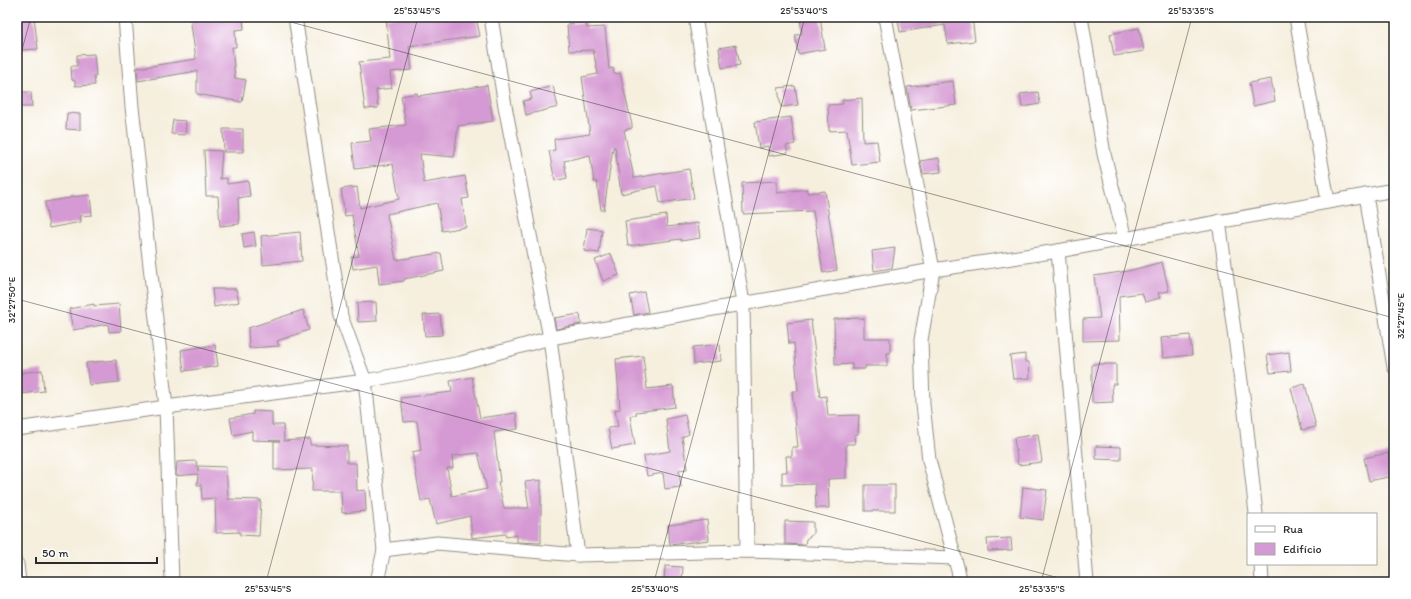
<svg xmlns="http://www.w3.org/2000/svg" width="1411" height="599" font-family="Itim,sans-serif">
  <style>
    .building { fill: #d59ad3; fill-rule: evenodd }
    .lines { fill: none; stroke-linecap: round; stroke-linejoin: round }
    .street-casing { stroke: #908d84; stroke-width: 15 }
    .street { stroke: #fff; stroke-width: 13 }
    .ticks { fill: none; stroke: #2b2b2b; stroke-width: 1; stroke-opacity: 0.45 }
    .neatline { fill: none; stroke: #2b2b2b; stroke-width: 1.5 }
    .ticks-label { font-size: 10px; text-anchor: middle; fill: #2b2b2b }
  </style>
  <rect width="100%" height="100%" fill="#fff"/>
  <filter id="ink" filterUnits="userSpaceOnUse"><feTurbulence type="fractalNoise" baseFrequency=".025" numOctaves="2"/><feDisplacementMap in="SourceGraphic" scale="8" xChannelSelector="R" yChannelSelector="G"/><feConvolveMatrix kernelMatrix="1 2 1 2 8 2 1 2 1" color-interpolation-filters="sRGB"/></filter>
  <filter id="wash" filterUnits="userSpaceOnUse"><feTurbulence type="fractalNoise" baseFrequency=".012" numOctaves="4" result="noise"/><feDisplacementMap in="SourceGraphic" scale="16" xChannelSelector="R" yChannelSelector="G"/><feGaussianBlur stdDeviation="0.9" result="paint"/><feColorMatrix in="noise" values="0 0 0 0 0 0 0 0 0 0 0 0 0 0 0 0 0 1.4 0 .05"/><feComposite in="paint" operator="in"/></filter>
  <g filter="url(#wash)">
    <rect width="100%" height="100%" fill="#f6efde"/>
    <g id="blocks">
      <g class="building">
        <polygon points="19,17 34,17 38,49 22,50"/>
        <polygon points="190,17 243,17 244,29 235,30 236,47 232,47 235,78 246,80 242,102 197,94 197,71 138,81 137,68 196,59"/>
        <polygon points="386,17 476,17 480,36 409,46 412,70 390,72 392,88 376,90 378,108 365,109 359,62 390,59"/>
        <polygon points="800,17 820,17 825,49 798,54 795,35 802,34"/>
        <polygon points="913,17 972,17 975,41 948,44 945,25 900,32 898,20"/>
        <polygon points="586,22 587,28 605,27 609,69 613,68 614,74 620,73 632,125 632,128 624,130 634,178 689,169 694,198 660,203 657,186 621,194 615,147 613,147 604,210 601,210 597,182 594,182 590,155 564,161 567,178 555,181 549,151 555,150 554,139 590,134 582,77 598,74 593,50 569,51 567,24"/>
        <polygon points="1139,28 1144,51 1114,56 1110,34"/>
        <polygon points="736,45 740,65 722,68 719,48"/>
        <polygon points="94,54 96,76 94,76 95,85 75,86 75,81 72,80 71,66 77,66 77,55"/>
        <polygon points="1271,79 1275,101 1253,106 1249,83"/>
        <polygon points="953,81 956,105 911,110 907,87"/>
        <polygon points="487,85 493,121 458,126 454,157 420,154 424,183 465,176 469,198 462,199 466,227 442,231 437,203 387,214 396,260 441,253 444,271 404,279 404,281 379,284 377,265 353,269 351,257 359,256 352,215 345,216 341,189 357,187 360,208 399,199 393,164 355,169 352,143 371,141 369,129 406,125 401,96 417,93 418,96"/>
        <polygon points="553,86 558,107 526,115 523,101 532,99 530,92"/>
        <polygon points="795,86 798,105 781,107 778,88"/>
        <polygon points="19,92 31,92 32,107 19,107"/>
        <polygon points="1038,92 1040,104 1022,107 1020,94"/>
        <polygon points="862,98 863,142 877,141 880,162 852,165 847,130 829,131 828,105 843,104 842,100"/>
        <polygon points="67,113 80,114 80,130 66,129"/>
        <polygon points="791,117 795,144 786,146 788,153 769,156 768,146 759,148 755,122"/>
        <polygon points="173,120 186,121 185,135 171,134"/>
        <polygon points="223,129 243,129 243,152 224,152"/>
        <polygon points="204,150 222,151 220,179 227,178 227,184 248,181 250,196 238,198 239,224 220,226 218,196 206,196"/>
        <polygon points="939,158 941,172 923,174 920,161"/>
        <polygon points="777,181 777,193 807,189 807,193 825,191 837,270 823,273 813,211 743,214 742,183"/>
        <polygon points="90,195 92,215 80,216 81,222 49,228 45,202 70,198 70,197"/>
        <polygon points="666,215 667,227 698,223 700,238 681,241 681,239 628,246 625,221"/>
        <polygon points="587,228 602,230 599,253 584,251"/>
        <polygon points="254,232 256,246 244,248 242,234"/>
        <polygon points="300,232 302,261 263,265 261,236"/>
        <polygon points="895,248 892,268 874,271 872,251"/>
        <polygon points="611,254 619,275 603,281 595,260"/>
        <polygon points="1162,262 1169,291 1158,293 1160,298 1145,302 1142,293 1119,296 1120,340 1083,341 1083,319 1100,318 1094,276 1128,271"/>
        <polygon points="212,289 236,289 239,302 214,307"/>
        <polygon points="644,292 648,312 634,315 630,295"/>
        <polygon points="376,302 377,321 358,322 357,303"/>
        <polygon points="94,304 94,306 119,304 121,331 109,332 108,324 73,330 69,309"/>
        <polygon points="303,310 309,330 277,341 279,346 249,348 248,328"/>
        <polygon points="440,314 442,335 425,336 423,315"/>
        <polygon points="580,314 581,324 556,329 554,318"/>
        <polygon points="864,318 864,338 890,338 890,353 887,353 887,366 865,366 865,369 852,369 852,364 835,365 834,319"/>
        <polygon points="811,320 820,397 826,396 828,416 859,415 858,434 854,435 855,444 846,444 846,478 828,479 829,508 816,508 815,484 782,485 782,472 787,472 786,456 792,456 792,447 798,447 792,391 798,391 794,343 789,344 787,323"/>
        <polygon points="1190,335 1192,355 1163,358 1161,338"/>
        <polygon points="720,344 721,361 694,364 693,347"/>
        <polygon points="215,345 218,366 184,371 181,350"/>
        <polygon points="1289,352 1291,371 1270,373 1267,355"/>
        <polygon points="1025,354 1025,362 1029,362 1030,378 1013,379 1010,356"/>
        <polygon points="643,356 647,389 673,386 675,407 636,412 636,415 630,416 635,445 612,449 608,428 618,427 615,410 620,409 616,359"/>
        <polygon points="116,360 119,382 89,385 86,363"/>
        <polygon points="1092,364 1116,364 1116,384 1112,384 1113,402 1092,403"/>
        <polygon points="42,370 44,391 22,394 20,373"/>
        <path d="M472,377l8,41 36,-5 2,16 -24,3 6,50h-2l6,26h25l-4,-26 16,-2v63l-24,-1v-7l-11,2 -1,-3 -33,4 -2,-22 -34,8 -6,-25 -9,2 -9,-49 9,-2 -4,-29 -13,1 -3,-24 51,-6 -2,-11zM478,453l9,36 -35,7 -5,-28h6l-1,-12z"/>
        <polygon points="1305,384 1316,427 1302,430 1291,388"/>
        <polygon points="253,411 272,412 272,425 283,425 284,441 310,439 310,445 347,446 347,463 356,463 357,491 365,490 366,511 342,513 341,491 312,491 313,469 274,470 274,441 280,441 252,440 252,431 233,435 230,418 253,414"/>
        <polygon points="685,415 689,434 682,437 687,469 679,470 681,487 665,489 663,473 647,476 644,456 670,451 666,419"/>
        <polygon points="1038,434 1042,462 1018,465 1014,438"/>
        <polygon points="1096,446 1121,447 1121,460 1096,459"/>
        <polygon points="1388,453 1393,476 1369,481 1364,458"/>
        <polygon points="196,461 198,471 198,466 226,467 228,499 261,500 259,536 240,535 240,532 216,533 215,498 202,499 201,485 197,485 198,474 176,476 177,462"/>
        <rect x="865" y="485" width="30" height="26"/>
        <polygon points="1023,487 1047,490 1043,520 1020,517"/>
        <polygon points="707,520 709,540 670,545 668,525"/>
        <polygon points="785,521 813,522 813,534 806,539 805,545 785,544"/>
        <polygon points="1011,538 1012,550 988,551 987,539"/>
        <polygon points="665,566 683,567 682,582 664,582"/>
      </g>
    </g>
  </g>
  <g filter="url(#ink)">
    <use href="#blocks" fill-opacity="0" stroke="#908d84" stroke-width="1"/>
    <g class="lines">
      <g class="street-casing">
        <g id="street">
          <polyline points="125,17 132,107 166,407 172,582"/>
          <polyline points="295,17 341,316 365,381 384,550 377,582"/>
          <polyline points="491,17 505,106 550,338 578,555"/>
          <polyline points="695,17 743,303 747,551"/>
          <polyline points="885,17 933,270 921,340 923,404 929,460 961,582"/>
          <polyline points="1081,17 1104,154 1125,239"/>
          <polyline points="1296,17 1328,201"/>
          <polyline points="1366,195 1394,367"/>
          <polyline points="1219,221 1244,403 1256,514"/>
          <polyline points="1058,251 1087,582"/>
          <polyline points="17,429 166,407 365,381 461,363 550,338 933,270 1058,251 1394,190"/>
          <polyline points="384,550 437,543 578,555 747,551 955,558"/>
          <polyline points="17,564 19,582"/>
          <polyline points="1261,564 1262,582"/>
        </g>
      </g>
      <use href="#street" class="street"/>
    </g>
  </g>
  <path class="ticks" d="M272,17l1122,301M17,68l14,-51M17,299l1057,283M266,582l152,-565M654,582l151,-565M1041,582l151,-565"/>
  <rect width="1411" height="599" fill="none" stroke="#fff" stroke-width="44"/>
  <rect x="1247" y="513" width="130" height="52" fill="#ffffff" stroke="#aaaaaa"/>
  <rect x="1255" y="526" width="20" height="6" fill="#ffffff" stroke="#aaaaaa"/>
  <text x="1283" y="533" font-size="12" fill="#2b2b2b">Rua</text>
  <rect x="1255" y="543" width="20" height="12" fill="#d59ad3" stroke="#aaaaaa"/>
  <text x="1283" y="553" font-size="12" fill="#2b2b2b">Edifício</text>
  <path d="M36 557v6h121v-6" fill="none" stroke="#2b2b2b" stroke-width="2"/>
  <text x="42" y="557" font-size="12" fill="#2b2b2b" stroke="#ffffff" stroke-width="3" paint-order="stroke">50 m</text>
  <rect x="22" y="22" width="1367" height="555" class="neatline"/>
  <g class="ticks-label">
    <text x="417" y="14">25°53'45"S</text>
    <text x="804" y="14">25°53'40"S</text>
    <text x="1191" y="14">25°53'35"S</text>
    <text transform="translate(11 300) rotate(-90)" y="4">32°27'50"E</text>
    <text transform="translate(1400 316) rotate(-90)" y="4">32°27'45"E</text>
    <text x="268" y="592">25°53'45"S</text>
    <text x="655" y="592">25°53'40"S</text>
    <text x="1042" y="592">25°53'35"S</text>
  </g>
</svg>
